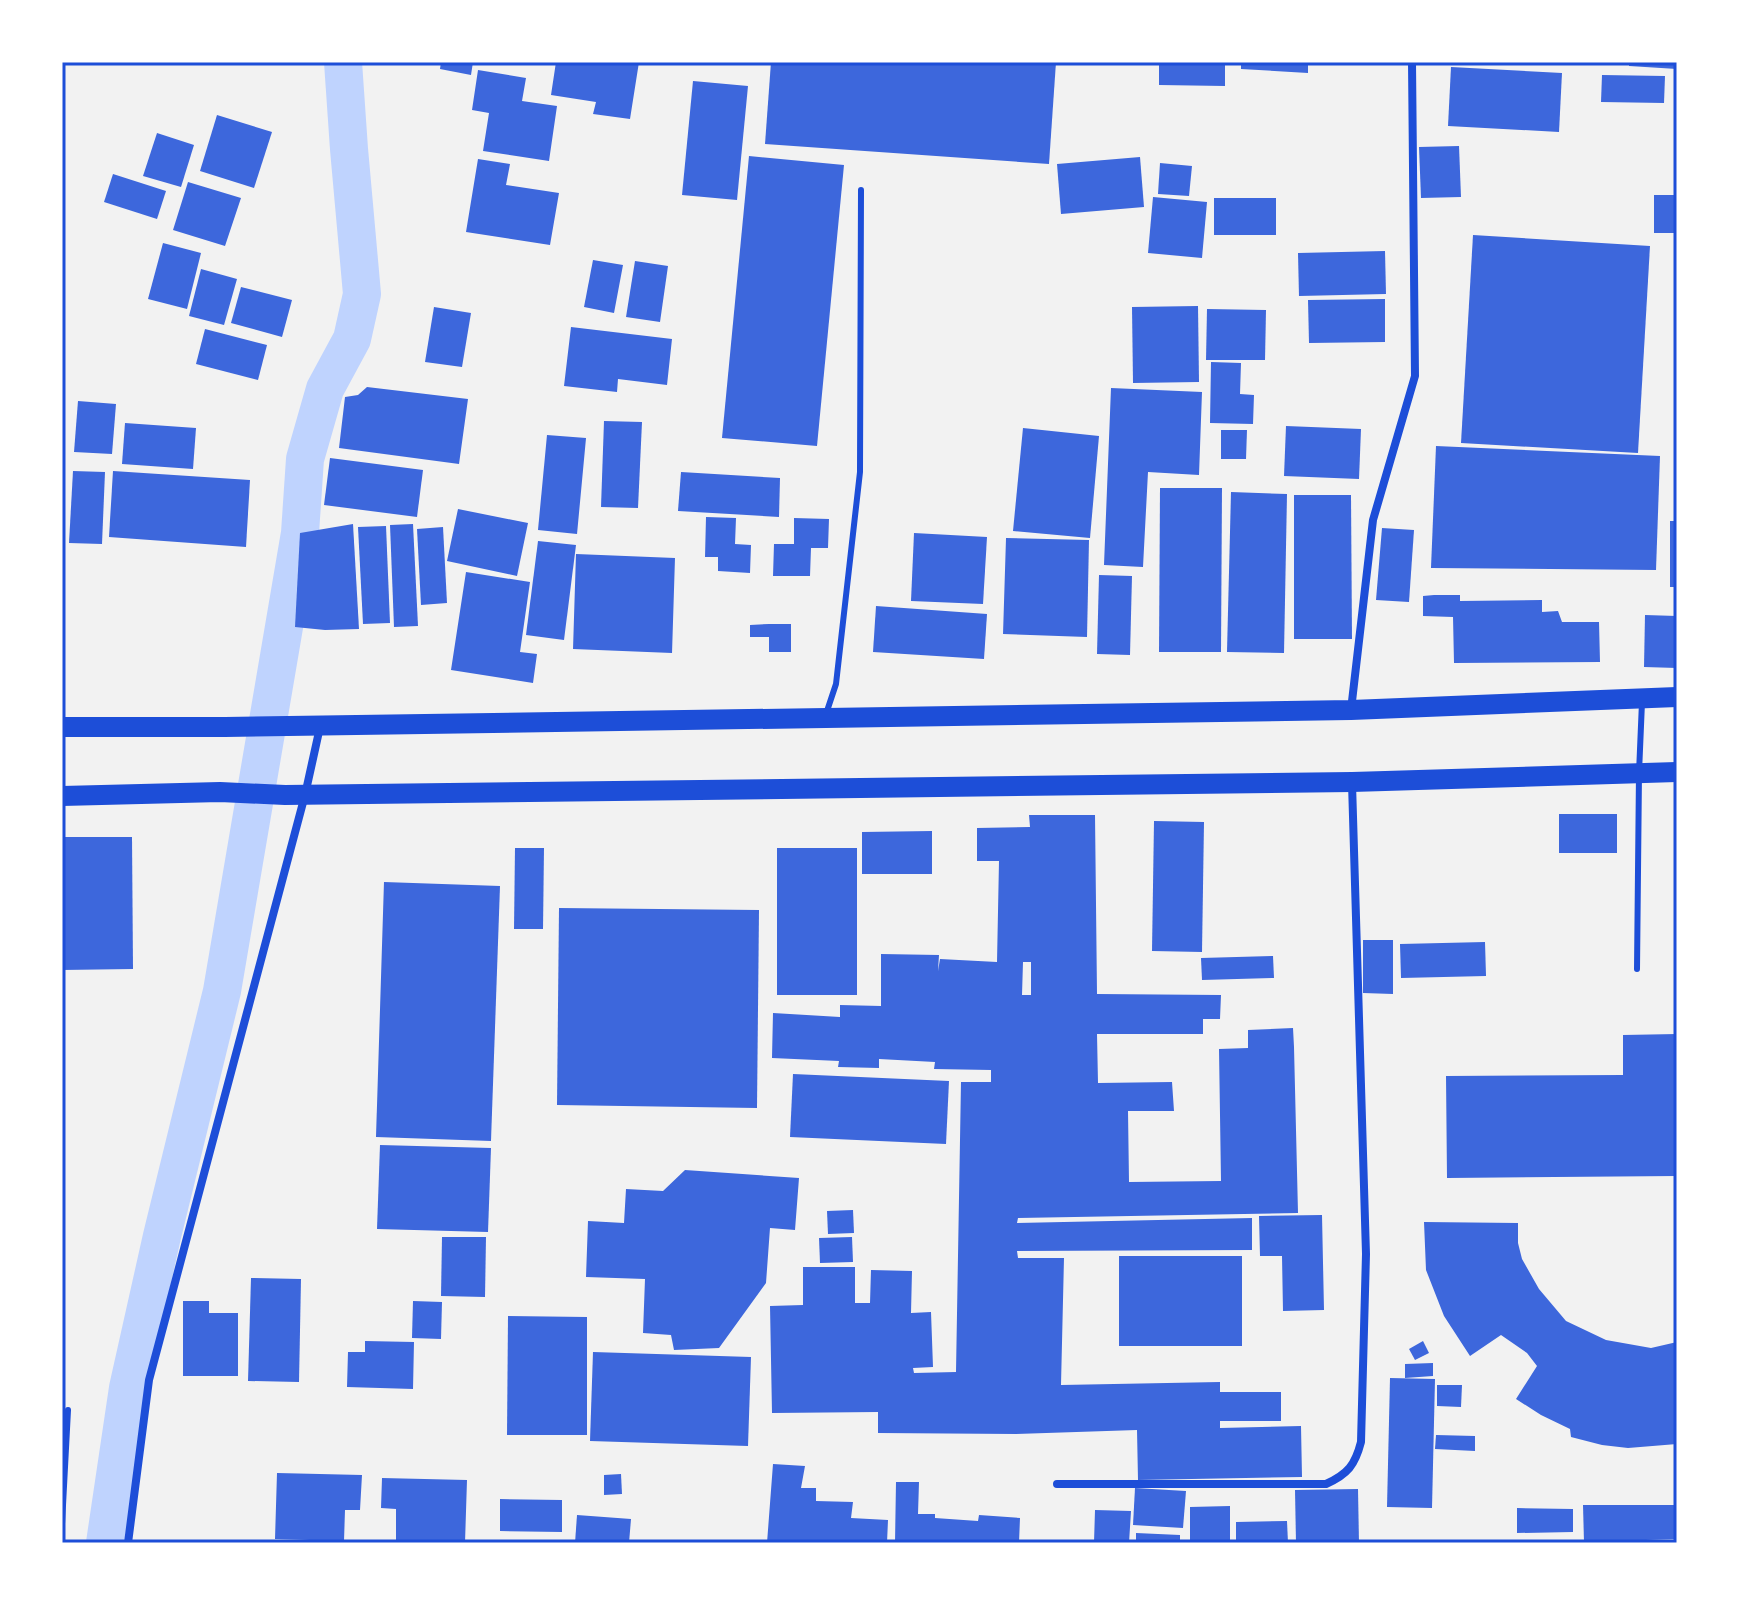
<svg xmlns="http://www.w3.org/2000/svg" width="1739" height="1605" font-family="'Exo 2',sans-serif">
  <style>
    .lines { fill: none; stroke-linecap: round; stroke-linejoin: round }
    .canal { stroke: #bfd3fe; stroke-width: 38 }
    .building { fill: #3d67dc; fill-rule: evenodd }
    .service { stroke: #1d4ed8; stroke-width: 6 }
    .minor { stroke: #1d4ed8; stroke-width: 8 }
    .primary { stroke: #1d4ed8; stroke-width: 20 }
    .neatline { fill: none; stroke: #1d4ed8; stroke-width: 3 }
  </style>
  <rect width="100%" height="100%" fill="#f2f2f2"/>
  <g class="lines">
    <polyline class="canal" points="105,1543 128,1388 162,1236 222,991 300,533 305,459 325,389 352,339 362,294 349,149 343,62"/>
  </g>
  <g class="building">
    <polygon points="441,62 473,62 471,75 440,69"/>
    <polygon points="556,62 639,62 630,119 593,114 596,102 551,95"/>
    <polygon points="771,62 1056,62 1049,164 765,144"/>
    <polygon points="1159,62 1225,62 1225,86 1159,85"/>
    <polygon points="1241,62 1308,62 1308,73 1241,69"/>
    <polygon points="1629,62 1677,62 1677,69 1629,66"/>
    <polygon points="1451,67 1562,73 1559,132 1448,126"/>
    <polygon points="478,70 526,78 522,101 557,106 549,161 483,151 489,113 472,110"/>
    <polygon points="1602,75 1665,76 1664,103 1601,102"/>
    <polygon points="693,81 748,86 737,200 682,195"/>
    <polygon points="217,115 272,132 254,188 200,171"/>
    <polygon points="157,133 194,145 181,187 143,176"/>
    <polygon points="1459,146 1461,197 1421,198 1419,147"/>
    <polygon points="749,156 844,165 817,446 722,438"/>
    <polygon points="1140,157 1144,207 1061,214 1057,164"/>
    <polygon points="478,159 510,164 506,185 559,193 550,245 466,232"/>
    <polygon points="1160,163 1192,166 1189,196 1158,194"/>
    <polygon points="113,174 166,191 157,219 104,202"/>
    <polygon points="188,182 241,198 225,246 173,230"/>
    <rect x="1654" y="195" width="23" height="38"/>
    <polygon points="1153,197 1207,202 1202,258 1148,253"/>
    <rect x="1214" y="198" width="62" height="37"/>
    <polygon points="1473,235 1650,246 1638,453 1461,443"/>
    <polygon points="163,243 201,253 187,309 148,299"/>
    <polygon points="1385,251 1386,294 1299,296 1298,253"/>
    <polygon points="593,260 623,265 614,313 584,307"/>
    <polygon points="635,261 668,266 660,322 626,317"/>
    <polygon points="201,269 237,279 224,325 189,316"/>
    <polygon points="241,287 292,300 282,337 231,323"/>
    <polygon points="1385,299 1385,342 1309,343 1308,300"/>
    <polygon points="1198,306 1199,382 1133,383 1132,307"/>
    <polygon points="434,307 471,313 462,367 425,362"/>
    <polygon points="1207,309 1266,310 1265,360 1206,360"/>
    <polygon points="571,327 672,339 667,385 618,379 617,392 564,386"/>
    <polygon points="205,329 267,345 258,380 196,364"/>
    <polygon points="1211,362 1241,363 1240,394 1254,395 1253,424 1210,423"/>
    <polygon points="367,387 468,399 459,464 339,448 345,397 358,395"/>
    <polygon points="1111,388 1202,392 1199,475 1148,472 1143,567 1104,565"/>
    <polygon points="78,401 116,404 112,454 74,452"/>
    <polygon points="604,421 642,422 638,508 601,507"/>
    <polygon points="125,423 196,428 193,469 122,464"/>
    <polygon points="1286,426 1361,429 1359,479 1284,476"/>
    <polygon points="1023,428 1099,436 1090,538 1013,531"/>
    <polygon points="1221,430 1247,430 1246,459 1221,459"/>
    <polygon points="547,435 586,438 577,534 538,530"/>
    <polygon points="1436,446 1660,456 1656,570 1431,568"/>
    <polygon points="330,458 423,470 417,517 324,505"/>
    <polygon points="73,471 105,472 102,544 69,543"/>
    <polygon points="113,471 250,480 246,547 109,537"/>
    <polygon points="681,472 780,478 779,517 678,511"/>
    <polygon points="1160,488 1222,488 1221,652 1159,652"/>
    <polygon points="1231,492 1287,494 1284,653 1227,652"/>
    <polygon points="1294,495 1351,495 1352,639 1294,639"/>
    <polygon points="458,509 528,523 517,576 447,561"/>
    <polygon points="706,517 736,518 735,544 751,545 750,573 718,571 718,557 705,557"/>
    <polygon points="794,518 829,519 828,548 811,548 810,576 773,576 774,544 794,544"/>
    <rect x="1670" y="521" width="7" height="66"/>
    <polygon points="353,524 359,629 325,630 295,627 300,533"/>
    <polygon points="413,524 418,626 394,627 390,525"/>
    <polygon points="386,526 390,623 363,624 358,527"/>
    <polygon points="443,527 447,603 421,605 417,529"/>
    <polygon points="1382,528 1414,530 1409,602 1376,600"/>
    <polygon points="914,533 987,537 983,604 911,601"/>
    <polygon points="1006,538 1089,540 1087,637 1003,634"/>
    <polygon points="538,541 576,545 564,640 526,635"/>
    <polygon points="576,554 675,558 672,653 573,649"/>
    <polygon points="466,572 530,582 520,652 537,654 533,683 451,670"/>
    <polygon points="1099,575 1132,576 1130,655 1097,654"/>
    <polygon points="1434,595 1460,595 1460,601 1542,600 1542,612 1558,611 1562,622 1599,622 1600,662 1454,663 1453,617 1423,616 1423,596"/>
    <polygon points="876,606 987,614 984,659 873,652"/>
    <polygon points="1645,615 1677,616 1677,668 1644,667"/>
    <polygon points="769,624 791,624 791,652 769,652 769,637 750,637 750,625"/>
    <rect x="1559" y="814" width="58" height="39"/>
    <path d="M1029,815h66l2,179 124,1 -1,24h-17v15h-106l1,49 74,-1 2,29h-46l1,71 92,-1 -2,-132 29,-1v-18l45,-2 1,19 4,166 -280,5 -1,5 235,-5v32l-235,1 1,7h46l-3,127 159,-3v10h61v29h-61v7l81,-2 1,51 -164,3 -1,-50 -121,4 -138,-1v-21l-106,1 -2,-107 33,-1v-38h52v36h15l1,-33 41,1 -1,42 20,-1 2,55 -20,1 1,5 42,-1 5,-290h30v-12l-57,-1 1,-7 -56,-3v9l-41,-1 1,-6 -67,-3 1,-45 67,4v-12l41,1v-52l58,1 -1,16 2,-12 57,3 2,-101h-22v-33l53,-1zM1023,962h8v33h-9z"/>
    <polygon points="1154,821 1204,822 1202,952 1152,951"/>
    <polygon points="932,831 932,874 862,874 862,832"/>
    <polygon points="62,837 132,837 133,969 62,970"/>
    <polygon points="515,848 544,848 543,929 514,929"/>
    <rect x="777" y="848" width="80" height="147"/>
    <polygon points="384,882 500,886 491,1141 376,1137"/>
    <polygon points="559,908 759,910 757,1108 557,1105"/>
    <polygon points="1363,940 1393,940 1393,994 1363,993"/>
    <polygon points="1485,942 1486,976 1401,978 1400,944"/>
    <polygon points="1273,956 1274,978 1202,980 1201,958"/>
    <polygon points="1677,1034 1677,1176 1447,1178 1446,1076 1623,1075 1623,1035"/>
    <polygon points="793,1074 949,1081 946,1144 790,1137"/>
    <polygon points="380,1145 491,1148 488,1232 377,1229"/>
    <polygon points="685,1170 799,1178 795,1230 770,1228 766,1283 719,1348 674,1350 671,1335 643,1333 645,1279 586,1277 588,1221 624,1223 626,1189 663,1191"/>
    <polygon points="853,1210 854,1233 828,1234 827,1211"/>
    <polygon points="1322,1215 1324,1310 1283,1311 1282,1256 1260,1256 1259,1216"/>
    <polygon points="1424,1222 1518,1223 1518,1243 1522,1259 1539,1289 1566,1321 1606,1340 1651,1348 1677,1342 1677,1444 1628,1448 1602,1445 1571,1437 1570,1429 1541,1415 1516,1399 1537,1366 1527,1353 1501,1335 1470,1356 1444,1316 1426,1270"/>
    <polygon points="442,1237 486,1237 485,1297 441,1296"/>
    <polygon points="852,1237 853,1262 820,1263 819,1238"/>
    <rect x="1119" y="1256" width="123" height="90"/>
    <polygon points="251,1278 301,1279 299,1382 248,1381"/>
    <polygon points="183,1301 209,1301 209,1313 238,1313 238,1376 183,1376"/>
    <polygon points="413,1301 442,1302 441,1339 412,1338"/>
    <polygon points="508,1316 587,1317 587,1435 507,1435"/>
    <polygon points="365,1341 414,1342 413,1389 347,1387 348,1352 365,1352"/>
    <polygon points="1423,1341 1429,1353 1415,1360 1409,1349"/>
    <polygon points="593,1352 751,1357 748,1446 590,1441"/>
    <polygon points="1433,1363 1433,1376 1405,1378 1405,1364"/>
    <polygon points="1390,1378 1435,1379 1432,1508 1387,1507"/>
    <polygon points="1437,1385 1462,1385 1461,1407 1437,1406"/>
    <polygon points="1436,1435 1475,1436 1475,1451 1435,1449"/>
    <polygon points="773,1464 805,1466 801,1488 816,1488 816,1501 853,1502 851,1518 888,1520 887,1543 767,1543"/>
    <polygon points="277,1473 362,1475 360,1510 345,1510 344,1541 275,1539"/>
    <polygon points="621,1474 622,1494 604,1495 604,1475"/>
    <polygon points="382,1478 467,1480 465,1543 396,1543 396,1509 381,1508"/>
    <polygon points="896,1482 919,1482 918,1514 935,1514 935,1518 978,1521 979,1515 1020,1518 1019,1543 895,1543"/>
    <polygon points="1135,1488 1186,1491 1183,1528 1133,1525"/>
    <polygon points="1358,1489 1359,1543 1296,1543 1295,1490"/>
    <polygon points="500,1499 562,1500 562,1532 500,1531"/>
    <polygon points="1583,1505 1677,1505 1677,1539 1584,1542"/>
    <polygon points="1230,1506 1230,1543 1190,1543 1190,1507"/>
    <polygon points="1517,1508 1573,1509 1573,1532 1517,1533"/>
    <polygon points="1095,1510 1131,1511 1129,1543 1094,1543"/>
    <polygon points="577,1515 631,1519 629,1543 575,1543"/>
    <polygon points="1287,1521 1288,1543 1236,1543 1236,1522"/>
    <polygon points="1136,1533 1180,1535 1180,1543 1136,1543"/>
  </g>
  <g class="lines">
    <g class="service">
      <polyline points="826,714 836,684 860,472 861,190"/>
      <polyline points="1637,969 1639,773 1642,702"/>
      <polyline points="62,1524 68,1410"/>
    </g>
    <g class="minor">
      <polyline points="1351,710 1373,520 1415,376 1412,62"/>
      <path d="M1057,1484h269c22,-10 29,-19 35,-42l5,-188 -14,-471"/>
      <polyline points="128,1543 149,1380 305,795 320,727"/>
    </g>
    <g class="primary">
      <polyline points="62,727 225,727 1351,710 1677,697"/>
      <polyline points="62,796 220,792 285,795 1352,782 1677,772"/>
    </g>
  </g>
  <rect width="1739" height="1605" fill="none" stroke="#ffffff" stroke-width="128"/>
  <rect x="64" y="64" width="1611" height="1477" class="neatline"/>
</svg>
